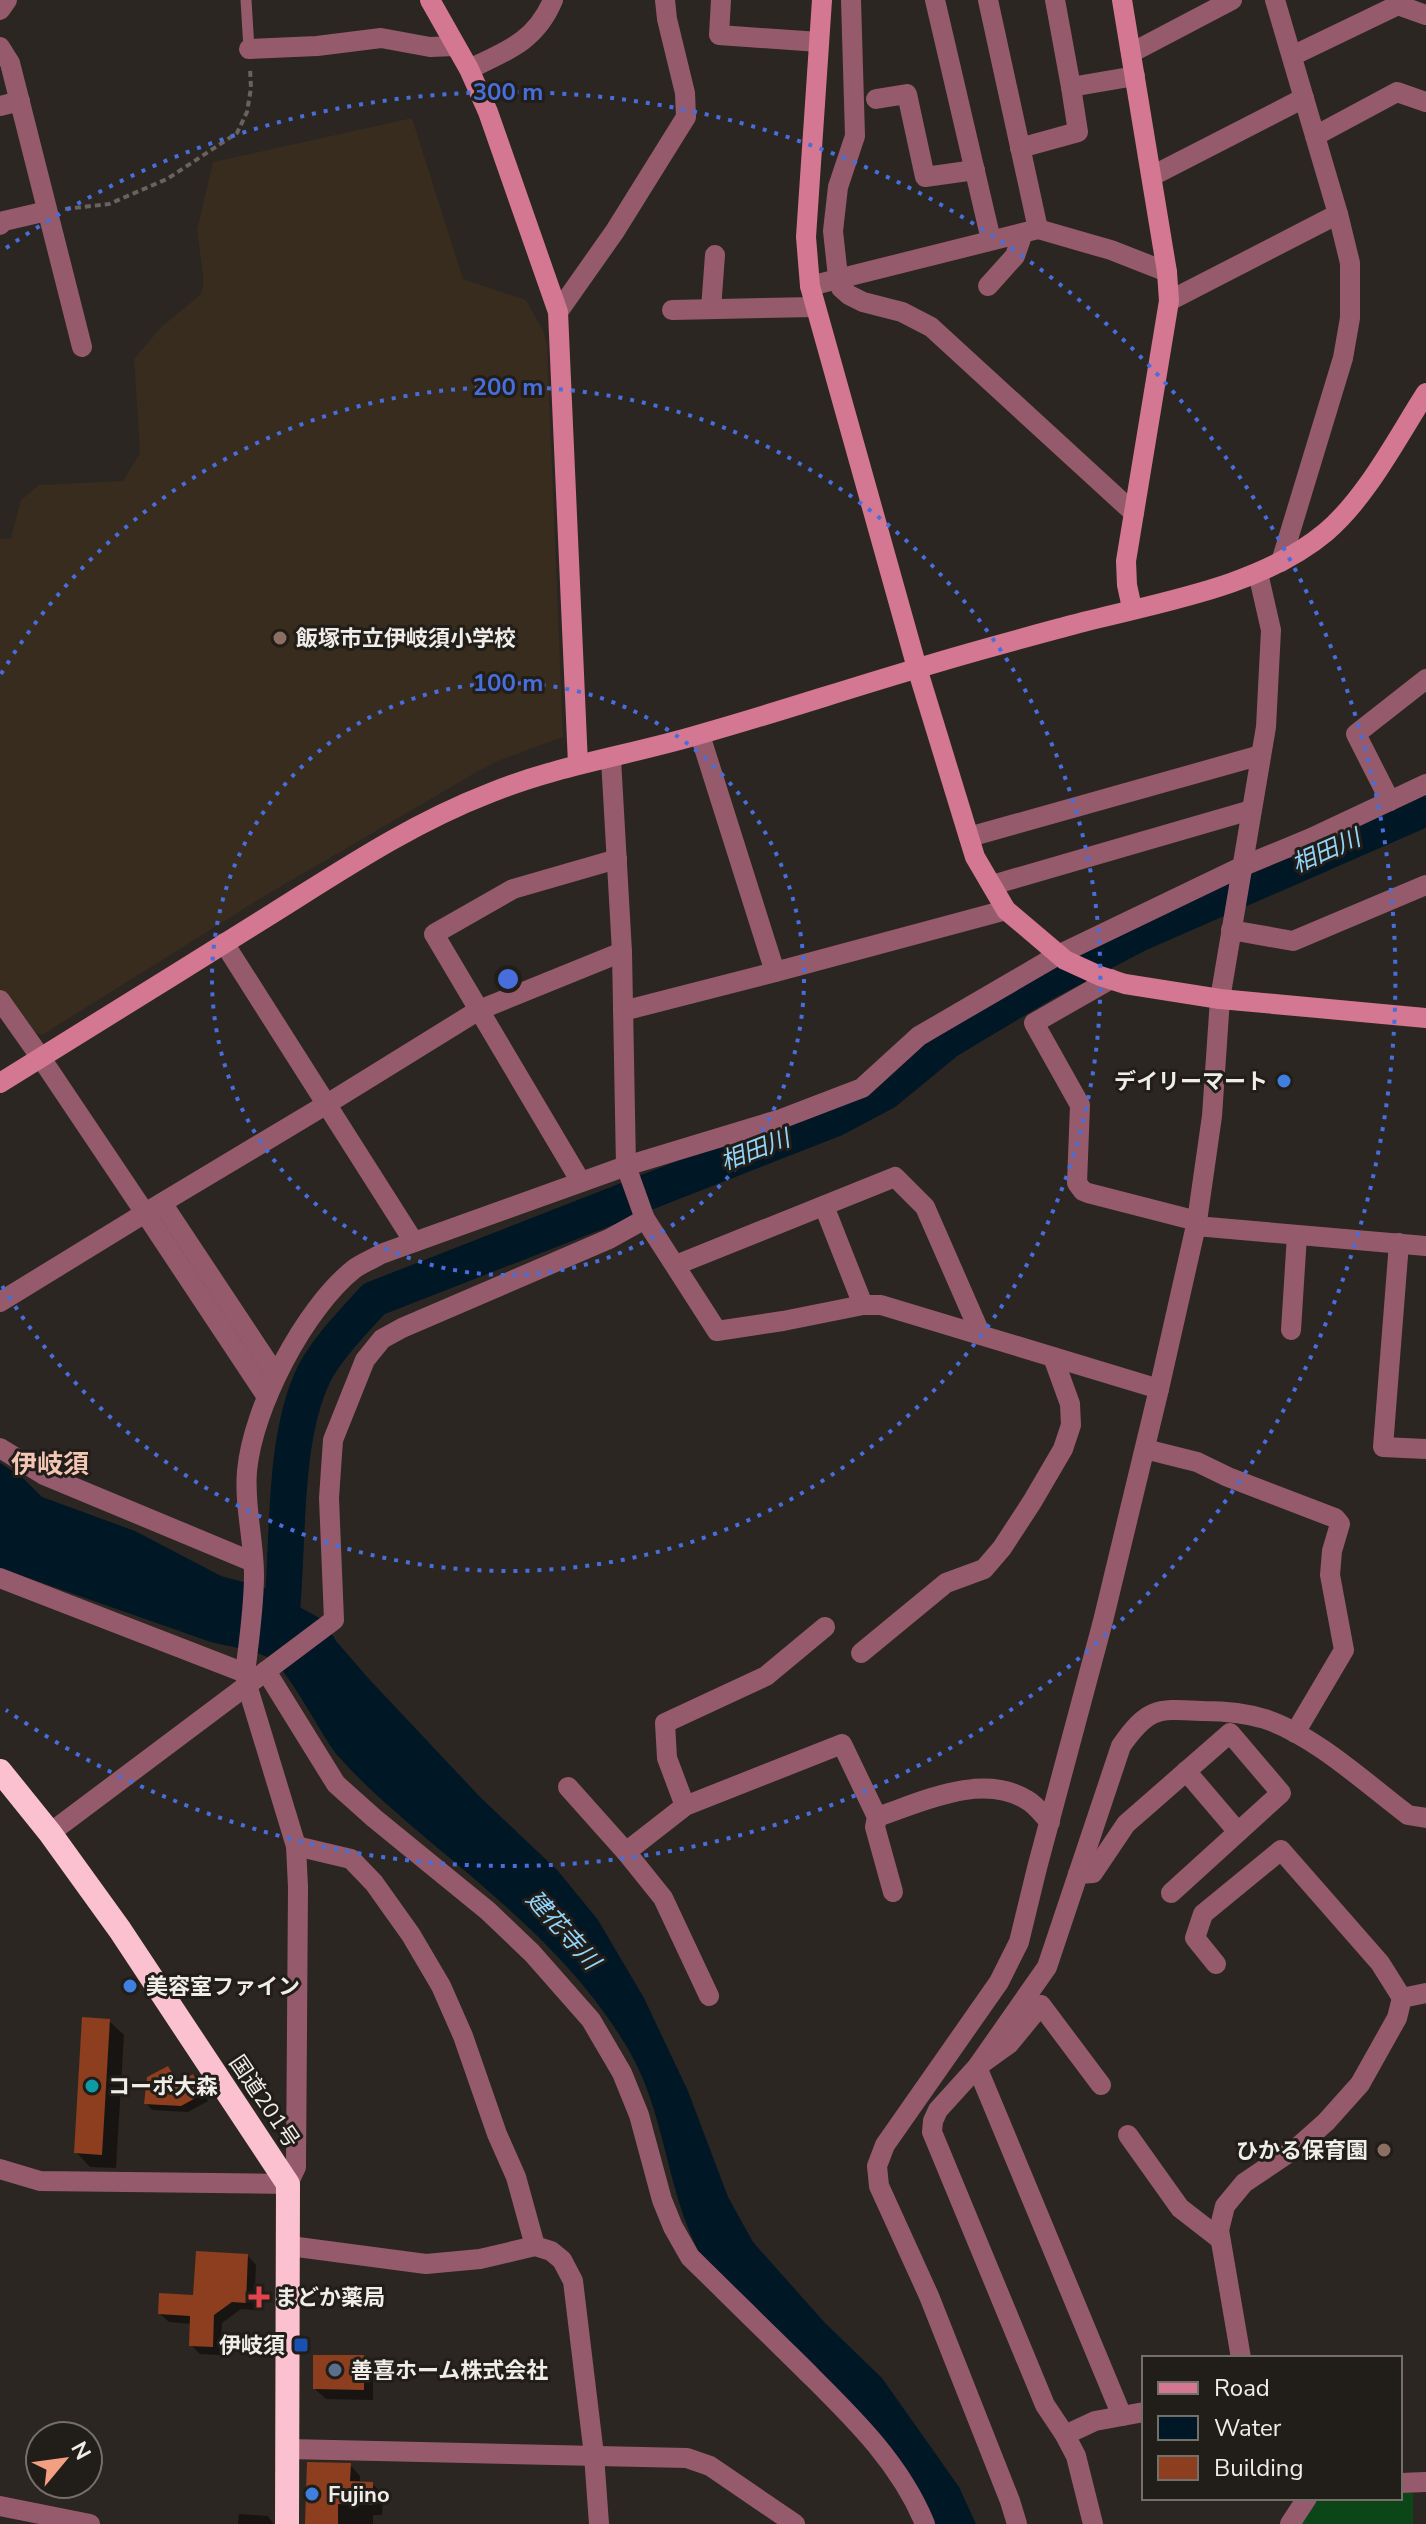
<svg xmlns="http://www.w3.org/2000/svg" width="1426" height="2524" font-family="'Nunito Sans','Noto Sans JP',sans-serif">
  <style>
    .education { fill: #372c1d }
    .green { fill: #0c4618 }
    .water { fill: #001726 }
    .shadow { fill: #0007 }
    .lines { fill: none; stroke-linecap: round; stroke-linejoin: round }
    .river { stroke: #001726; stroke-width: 36 }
    .building { fill: #8c3e1e }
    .path { stroke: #67635f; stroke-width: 4; stroke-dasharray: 6 4; stroke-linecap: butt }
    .lane { stroke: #955b6c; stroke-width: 11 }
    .street { stroke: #955b6c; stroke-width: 20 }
    .secondary { stroke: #d37793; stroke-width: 20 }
    .highway { stroke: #fcc1d1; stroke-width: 24 }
    .ring { fill: none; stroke: #476edb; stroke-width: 4; stroke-dasharray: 4 8 }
    .education-dot { fill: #8d6e63; stroke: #211d18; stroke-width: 3 }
    .shop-dot { fill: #3f7fe0; stroke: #211d18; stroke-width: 3 }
    .culture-dot { fill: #0f9aa8; stroke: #211d18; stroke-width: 3 }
    .health-dot { fill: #e0444e; stroke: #211d18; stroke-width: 3 }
    .transit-dot { fill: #1a4fb4; stroke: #211d18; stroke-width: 3 }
    .service-dot { fill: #5c6f8a; stroke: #211d18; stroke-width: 3 }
    .labels { text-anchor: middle; stroke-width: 6; stroke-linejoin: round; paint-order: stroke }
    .poi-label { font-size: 22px; font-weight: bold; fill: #efece9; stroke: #211d18; text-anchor: start }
    .street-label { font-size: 22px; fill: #efece9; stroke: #211d18 }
    .water-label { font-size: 24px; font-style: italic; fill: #91d5fc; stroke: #211d18 }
    .quarter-label { font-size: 26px; font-weight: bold; fill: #f5c5b4; stroke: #211d18 }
    .centre { fill: #476edb; stroke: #211d18; stroke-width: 4 }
    .ring-label { font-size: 24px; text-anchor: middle; font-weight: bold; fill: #476edb; stroke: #211d18; stroke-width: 6; stroke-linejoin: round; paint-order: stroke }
  </style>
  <rect width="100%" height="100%" fill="#2b2622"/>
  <polygon class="education" points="412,118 463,279 526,300 543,330 547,344 563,737 495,762 470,776 261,898 42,1035 31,1031 0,989 0,539 11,538 21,500 39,485 123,481 140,453 134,359 160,328 200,295 203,287 203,275 197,230 213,162"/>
  <polygon class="green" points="1400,2493 1413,2493 1413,2524 1301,2524 1310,2505 1322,2498 1400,2498"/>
  <path class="water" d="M0,1463l22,14 20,20 93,34 86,45 44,12 58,32 13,21 33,38 112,119 77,73 40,49 46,78 44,93 40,106 25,45 72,81 57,55 77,109 17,37h-45l-2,-8 -222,-250c-40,-64 -39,-144 -75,-210 -47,-84 -119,-145 -192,-206 -35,-30 -71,-59 -102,-94 -18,-22 -49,-87 -69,-98 -18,-10 -44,-11 -64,-18 -68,-24 -137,-48 -205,-72z"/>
  <g class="shadow">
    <polygon points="109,2021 124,2035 116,2168 90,2167 76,2152"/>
    <polygon points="168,2068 179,2084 192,2077 199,2084 208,2101 188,2112 152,2110 146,2103"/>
    <polygon points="248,2256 256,2265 254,2310 241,2309 222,2323 220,2355 200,2354 191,2345 192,2324 169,2322 160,2314 195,2297"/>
    <polygon points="363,2357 373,2367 373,2400 326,2399 315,2389"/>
    <polygon points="350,2465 360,2476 360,2484 372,2484 383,2494 382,2515 373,2515 373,2524 308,2524"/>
    <polygon points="239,2514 268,2516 273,2524 238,2524"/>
  </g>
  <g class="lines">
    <path class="river" d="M281,1622c8,-73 1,-172 29,-239 11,-29 43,-61 64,-84l460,-180 51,-27 62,-51 97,-58 94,-49 288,-126"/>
  </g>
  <g class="building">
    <polygon points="82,2017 110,2019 102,2155 74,2153"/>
    <polygon points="168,2066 178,2083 193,2074 203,2094 181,2106 144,2104 147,2077"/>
    <polygon points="196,2251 248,2254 246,2303 232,2302 214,2315 213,2347 189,2346 190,2316 158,2314 159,2293 193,2295"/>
    <polygon points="313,2355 364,2355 364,2390 313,2389"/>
    <polygon points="307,2462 351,2463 350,2481 373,2482 373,2505 338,2504 338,2524 305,2524"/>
  </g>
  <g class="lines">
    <polyline class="path" points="65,209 109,204 167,179 237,133 247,112 251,88 250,68"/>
    <polyline class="lane" points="246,0 249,49"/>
    <g class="street">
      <polyline points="721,0 719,35 819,42"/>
      <polyline points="851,0 855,136 838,187 833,231 838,277 841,288 849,295 863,302 902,312 931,327 1134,513"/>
      <polyline points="935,0 991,240"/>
      <polyline points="988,0 1038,229"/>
      <polyline points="1055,0 1071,87 1135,76"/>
      <polyline points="1275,0 1338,214 1350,263 1350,318 1343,358 1281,562"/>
      <polyline points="0,10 7,0"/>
      <polyline points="0,47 10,63 82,347"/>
      <polyline points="249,49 317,46 381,38 430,47 455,46"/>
      <polyline points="1131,53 1232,0"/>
      <polyline points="1292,56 1398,5 1426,15"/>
      <path d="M469,69c38,-18 67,-28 84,-69"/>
      <polyline points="876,99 907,94 925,177 975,170"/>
      <polyline points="0,106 20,101"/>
      <polyline points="1315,136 1397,92 1426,102"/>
      <polyline points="1020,148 1078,132 1071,87"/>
      <polyline points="1152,176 1304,98"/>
      <polyline points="0,225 4,221 47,211"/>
      <polyline points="810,286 1038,229 1111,250 1167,272"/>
      <polyline points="988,286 1015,256 1023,233"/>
      <polyline points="1169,301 1338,214"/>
      <polyline points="711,309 715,255"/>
      <polyline points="672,310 815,307"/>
      <polyline points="558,312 615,231 686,117 685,93 667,19 665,0"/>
      <polyline points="700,735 775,972 1006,910"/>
      <polyline points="611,759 622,952 626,1166 645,1219 717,1331 783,1321 863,1305 881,1305 1159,1389"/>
      <polyline points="1390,801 1356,734 1426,679"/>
      <polyline points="969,837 1261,755"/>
      <polyline points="992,885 1251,810"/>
      <polyline points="1231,930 1293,941 1426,885"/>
      <polyline points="224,943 414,1242"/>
      <polyline points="1111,979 1034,1023 1080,1105 1077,1183 1083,1191 1088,1193 1197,1221"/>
      <polyline points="0,1000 41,1058 145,1213 327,1104 479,1010 622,952"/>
      <polyline points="623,1011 775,972"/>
      <polyline points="581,1182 434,934 513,889 617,859"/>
      <polyline points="162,1203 276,1375"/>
      <polyline points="824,1206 863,1305"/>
      <polyline points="1196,1226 1426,1246"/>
      <polyline points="1399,1243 1383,1447 1426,1449"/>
      <polyline points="676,1265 895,1177 925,1207 981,1335"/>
      <polyline points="0,1302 145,1213 267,1397"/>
      <polyline points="1291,1330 1297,1235"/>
      <polyline points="0,1448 44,1475 253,1562"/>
      <polyline points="1145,1449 1197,1462 1228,1477 1335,1518 1340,1524 1332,1551 1330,1575 1344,1650 1295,1733"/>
      <polyline points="0,1578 245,1673"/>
      <polyline points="861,1653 946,1583 984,1569 1002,1548 1032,1502 1063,1449 1071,1425 1070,1404 1053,1357"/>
      <path d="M266,1671l70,113 38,34 114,93 44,42 59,67 31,53 17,42 23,85 11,27 17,30c37,36 73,72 110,108 48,48 99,95 125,159"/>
      <polyline points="1186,1771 1238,1832"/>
      <polyline points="568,1787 626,1852"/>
      <polyline points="685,1806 667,1758 665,1723 766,1676 825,1627"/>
      <polyline points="877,1817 875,1827 893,1892"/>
      <polyline points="50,1833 334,1620 329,1498 333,1440 365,1360 382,1339 402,1328 609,1239 645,1219"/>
      <polyline points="296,1846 351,1859 374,1883 411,1935 441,1986 463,2036 497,2134 516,2177 535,2246"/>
      <polyline points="1078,1874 1093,1873 1126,1824 1230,1733 1281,1793 1171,1893"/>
      <polyline points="1216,1964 1195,1938 1203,1914 1281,1850 1380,1963 1402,1998"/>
      <path d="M709,1996l-46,-98 -37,-46 59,-46 157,-62 35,73c45,-15 105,-45 150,-17 9,5 16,15 23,22"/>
      <polyline points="1101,2085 1041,2005 1009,2044 977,2067 1122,2416"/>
      <polyline points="1128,2135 1180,2208 1220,2239"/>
      <path d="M0,2169l40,12 248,3 8,-17 2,-280 -2,-41 -49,-161 -2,-12c4,-32 9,-66 9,-98 0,-35 -10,-69 -7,-104 6,-64 57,-162 107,-202 8,-6 19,-10 27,-15l245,-88 155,-47 81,-31 57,-52 139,-81 183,-88 70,-29 115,-54"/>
      <polyline points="290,2246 426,2264 480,2259 535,2246 551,2251 562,2260 573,2281 594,2455 599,2524"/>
      <polyline points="1241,2358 1219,2230 1225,2206 1244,2183 1299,2146 1326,2122 1360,2084 1397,2018 1402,1998 1426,1993"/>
      <path d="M1065,2435l-20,-30 -113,-273 1,-11 5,-11 39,-43 70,-100 74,-221c28,-40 37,-37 83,-35 21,0 41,2 61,8 49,16 102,65 143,96l18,3"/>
      <polyline points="288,2449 687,2458 710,2466 795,2524"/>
      <polyline points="1400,2483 1426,2482"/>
      <polyline points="0,2506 90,2524"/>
      <polyline points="1017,2524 1010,2501 929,2296 879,2186 877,2166 885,2145 999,1982 1019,1942 1037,1868 1103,1621 1159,1389 1197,1221 1212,1116 1220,999 1266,727 1271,630 1258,573"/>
      <polyline points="1093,2524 1076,2456 1065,2435 1095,2421 1144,2412"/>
      <polyline points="1290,2524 1307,2498"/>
    </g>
    <g class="secondary">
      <polyline points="430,0 469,69 488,112 558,312 578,764"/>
      <polyline points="822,0 806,237 810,286 917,668 975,857 1006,910 1065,960 1100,976 1125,984 1220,999 1426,1018"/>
      <polyline points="1122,0 1167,272 1169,301 1126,561 1127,585 1132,608"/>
      <path d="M0,1083c90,-55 180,-112 270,-168 72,-45 140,-91 220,-122 68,-28 141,-38 211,-59 71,-20 140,-43 211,-64 51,-16 104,-30 156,-44 85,-23 190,-37 258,-94 41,-35 71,-94 100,-139"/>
    </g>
    <polyline class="highway" points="0,1771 50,1833 120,1930 288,2184 287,2524"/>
  </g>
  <g class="ring">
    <circle cx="508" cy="979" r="296"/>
    <path d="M1 674A592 592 0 1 1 1 1284"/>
    <path d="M6 248A887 887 0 1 1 6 1710"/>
  </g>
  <g class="education-dot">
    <circle cx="280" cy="638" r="8"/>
    <circle cx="1384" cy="2150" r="8"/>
  </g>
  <g class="shop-dot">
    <circle cx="1284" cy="1081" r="8"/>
    <circle cx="130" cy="1986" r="8"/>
    <circle cx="312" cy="2494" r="8"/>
  </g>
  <circle class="culture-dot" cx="92" cy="2086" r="8"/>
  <path class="health-dot" d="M255 2285h8v8h8v8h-8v8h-8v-8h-8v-8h8z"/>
  <rect class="transit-dot" x="293" y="2337" width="16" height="16" rx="4"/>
  <circle class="service-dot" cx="335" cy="2370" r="8"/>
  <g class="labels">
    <g class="poi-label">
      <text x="296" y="646">飯塚市立伊岐須小学校</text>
      <text x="1268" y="1089" text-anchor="end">デイリーマート</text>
      <text x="146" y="1994">美容室ファイン</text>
      <text x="108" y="2094">コーポ大森</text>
      <text x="1368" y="2158" text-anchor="end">ひかる保育園</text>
      <text x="275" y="2305">まどか薬局</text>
      <text x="285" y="2353" text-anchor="end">伊岐須</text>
      <text x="351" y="2378">善喜ホーム株式会社</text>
      <text x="328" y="2502">Fujino</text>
    </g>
    <g class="street-label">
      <text transform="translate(265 2101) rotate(56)" y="8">国道201号</text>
    </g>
    <g class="water-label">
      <text transform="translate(1326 851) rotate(-24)" y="8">相田川</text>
      <text transform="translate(755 1150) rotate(-21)" y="8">相田川</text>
      <text transform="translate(563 1930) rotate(48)" y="8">建花寺川</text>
    </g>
    <g class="quarter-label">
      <text x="50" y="1473">伊岐須</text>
    </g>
  </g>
  <circle cx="508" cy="979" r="12" class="centre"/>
  <g class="ring-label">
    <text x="508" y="100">300 m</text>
    <text x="508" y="395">200 m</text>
    <text x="508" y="691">100 m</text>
  </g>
  <rect x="1142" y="2356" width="260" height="144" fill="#211d18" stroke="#73706c" stroke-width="2"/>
  <rect x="1158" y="2382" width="40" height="12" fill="#d37793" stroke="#73706c" stroke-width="2"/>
  <text x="1214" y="2396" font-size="24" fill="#efece9">Road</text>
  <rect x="1158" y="2416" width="40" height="24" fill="#001726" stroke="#73706c" stroke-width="2"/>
  <text x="1214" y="2436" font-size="24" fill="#efece9">Water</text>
  <rect x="1158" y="2456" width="40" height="24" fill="#8c3e1e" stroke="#73706c" stroke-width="2"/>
  <text x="1214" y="2476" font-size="24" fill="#efece9">Building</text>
  <g transform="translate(64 2460) rotate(61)"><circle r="38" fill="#211d18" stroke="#73706c" stroke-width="2"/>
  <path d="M0-6L14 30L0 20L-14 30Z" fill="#f39f82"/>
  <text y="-12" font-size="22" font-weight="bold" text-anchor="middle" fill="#efece9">N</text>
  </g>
</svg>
